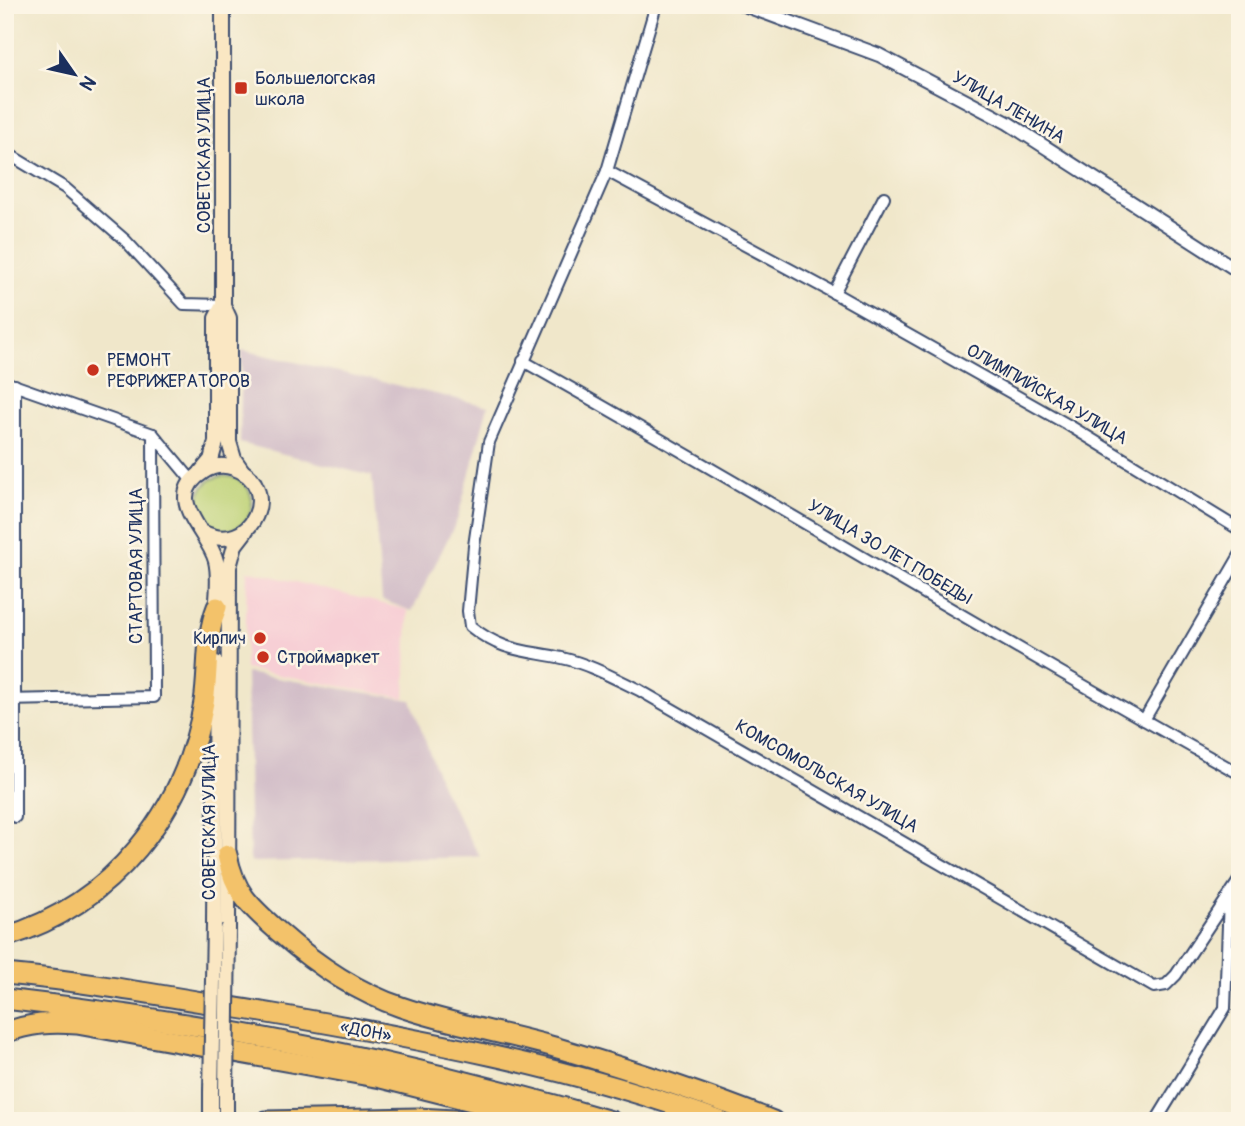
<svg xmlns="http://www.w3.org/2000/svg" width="1245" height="1126" font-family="Pangolin,sans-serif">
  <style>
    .built { fill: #f7cfd5 }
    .industrial { fill: #d2bdc8 }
    .green { fill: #bed276; stroke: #6c806a; stroke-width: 2 }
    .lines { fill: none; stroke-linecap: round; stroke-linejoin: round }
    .minor-casing { stroke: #3b4b6e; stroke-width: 14 }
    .tertiary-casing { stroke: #3b4b6e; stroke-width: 16 }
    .secondary-casing { stroke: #3b4b6e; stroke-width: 18 }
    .motorway-casing { stroke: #3b4b6e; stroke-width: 23 }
    .minor { stroke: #fff; stroke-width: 10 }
    .tertiary { stroke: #fff; stroke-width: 12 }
    .secondary { stroke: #fae7c3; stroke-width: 14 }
    .motorway { stroke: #f3c26a; stroke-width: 19 }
    .secondary-bridge-casing { stroke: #3b4b6e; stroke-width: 18; stroke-linecap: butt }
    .secondary-bridge { stroke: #fae7c3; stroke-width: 14 }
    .poi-dot { fill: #c8321e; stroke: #fcf5e5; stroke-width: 2.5 }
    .labels { text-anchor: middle; stroke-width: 5; stroke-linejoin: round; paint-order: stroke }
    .poi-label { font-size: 18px; fill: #1b2f5e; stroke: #fcf5e5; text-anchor: start }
    .street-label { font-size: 18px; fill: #1b2f5e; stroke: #fcf5e5 }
  </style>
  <rect width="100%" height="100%" fill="#fcf5e5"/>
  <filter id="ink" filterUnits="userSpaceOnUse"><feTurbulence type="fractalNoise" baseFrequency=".0143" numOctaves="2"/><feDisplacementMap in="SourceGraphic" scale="14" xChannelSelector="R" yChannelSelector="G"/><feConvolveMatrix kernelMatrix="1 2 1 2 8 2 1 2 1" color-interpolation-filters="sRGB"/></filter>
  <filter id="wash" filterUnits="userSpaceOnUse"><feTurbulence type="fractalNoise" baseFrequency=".00686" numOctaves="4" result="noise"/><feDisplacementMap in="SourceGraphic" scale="28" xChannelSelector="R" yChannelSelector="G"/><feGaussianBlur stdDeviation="1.57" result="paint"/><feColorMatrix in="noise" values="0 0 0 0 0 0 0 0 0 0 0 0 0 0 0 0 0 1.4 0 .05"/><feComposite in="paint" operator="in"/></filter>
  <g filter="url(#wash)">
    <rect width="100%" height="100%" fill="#f0e7ca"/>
    <polygon class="built" points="247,570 408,610 405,698 245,669"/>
    <g class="industrial">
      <polygon points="242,350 488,406 457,520 412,611 382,600 372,476 240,443"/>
      <polygon points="246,673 411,700 442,788 480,857 250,862"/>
    </g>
    <circle class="green" cx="225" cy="503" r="27"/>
  </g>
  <g filter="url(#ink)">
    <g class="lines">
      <g class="minor-casing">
        <g id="minor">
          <path d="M656,5l-49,166 -118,271 -15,104 -6,65 2,15c32,26 55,24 92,32 27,6 52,20 77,32l515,297 12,-2 10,-10 64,-96"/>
          <polyline points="5,152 65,188 125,240 184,304 223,305"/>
          <polyline points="607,171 834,293 1070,426 1240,530"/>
          <polyline points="834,293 884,197"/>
          <path d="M523,361c241,135 475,279 717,413"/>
          <polyline points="5,382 153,434 193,482"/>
          <polyline points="15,385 15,817"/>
          <polyline points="5,700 154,697 153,434"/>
          <polyline points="1144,720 1240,555"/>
          <polyline points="1156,1121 1225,1008 1229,897"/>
        </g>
      </g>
      <g class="tertiary-casing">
        <polyline id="tertiary" points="744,5 879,55 1008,123 1240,272"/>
      </g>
      <g class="secondary-casing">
        <g id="secondary">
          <polyline points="223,5 223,305 229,318 229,442 234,459 243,472"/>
          <polyline points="201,472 211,460 216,442 216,318 223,305"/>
          <path d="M202,532c51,27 81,-48 32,-64 -11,-4 -22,-2 -31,4 -42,26 6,60 13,89 4,16 1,36 0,53"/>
          <polyline points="214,924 216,663"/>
          <polyline points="228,929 229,567 235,545 245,532"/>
          <polyline points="211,1092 211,1121"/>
          <polyline points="226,1121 226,1093"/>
        </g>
      </g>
      <g class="motorway-casing">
        <g id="motorway">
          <path d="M227,855c8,39 23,51 52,77 35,31 77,60 122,75 52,18 107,26 160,42 71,21 143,44 212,72"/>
          <path d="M5,937c107,-32 181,-126 199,-235 5,-31 1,-65 13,-95"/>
          <path d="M5,974c87,8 171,24 257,38 153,26 312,55 458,109"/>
          <path d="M5,999c205,23 408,64 606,122"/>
          <path d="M5,1033c24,-10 47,-11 72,-9l304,54 170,43"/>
          <polyline points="266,1121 418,1118 472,1121"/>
        </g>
      </g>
      <use href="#minor" class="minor"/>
      <use href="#tertiary" class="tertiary"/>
      <use href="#secondary" class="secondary"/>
      <use href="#motorway" class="motorway"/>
      <g class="secondary-bridge-casing">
        <g id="secondary-bridge">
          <polyline points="211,1092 214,924"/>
          <polyline points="226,1093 228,929"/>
        </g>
      </g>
      <use href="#secondary-bridge" class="secondary-bridge"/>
    </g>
  </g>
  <g class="poi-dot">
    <rect x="234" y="81" width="14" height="14" rx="3.5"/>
    <circle cx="93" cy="370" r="7"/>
    <circle cx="260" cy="638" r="7"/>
    <circle cx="263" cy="657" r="7"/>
  </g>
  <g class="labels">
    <g class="poi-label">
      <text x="255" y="84">Большелогская<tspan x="255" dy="21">школа</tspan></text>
      <text x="107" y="366">РЕМОНТ<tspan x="107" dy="21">РЕФРИЖЕРАТОРОВ</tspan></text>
      <text x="246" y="644" text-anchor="end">Кирпич</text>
      <text x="277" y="663">Строймаркет</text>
    </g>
    <g class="street-label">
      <text transform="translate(1009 107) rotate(30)" y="6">УЛИЦА ЛЕНИНА</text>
      <text transform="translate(204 155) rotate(-90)" y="6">СОВЕТСКАЯ УЛИЦА</text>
      <text transform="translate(1047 394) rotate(30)" y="6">ОЛИМПИЙСКАЯ УЛИЦА</text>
      <text transform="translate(890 552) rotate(31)" y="6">УЛИЦА 30 ЛЕТ ПОБЕДЫ</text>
      <text transform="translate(136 566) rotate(-90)" y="6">СТАРТОВАЯ УЛИЦА</text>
      <text transform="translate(827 776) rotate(30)" y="6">КОМСОМОЛЬСКАЯ УЛИЦА</text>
      <text transform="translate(209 822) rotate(-90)" y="6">СОВЕТСКАЯ УЛИЦА</text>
      <text transform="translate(366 1031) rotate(11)" y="6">«ДОН»</text>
    </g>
  </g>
  <rect width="1245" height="1126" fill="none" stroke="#fcf5e5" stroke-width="28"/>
  <g transform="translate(74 74) rotate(124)" stroke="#fcf5e5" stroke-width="5" paint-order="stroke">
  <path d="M0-5L12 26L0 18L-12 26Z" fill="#1b2f5e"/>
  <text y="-10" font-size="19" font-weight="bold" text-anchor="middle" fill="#1b2f5e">N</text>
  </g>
</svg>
